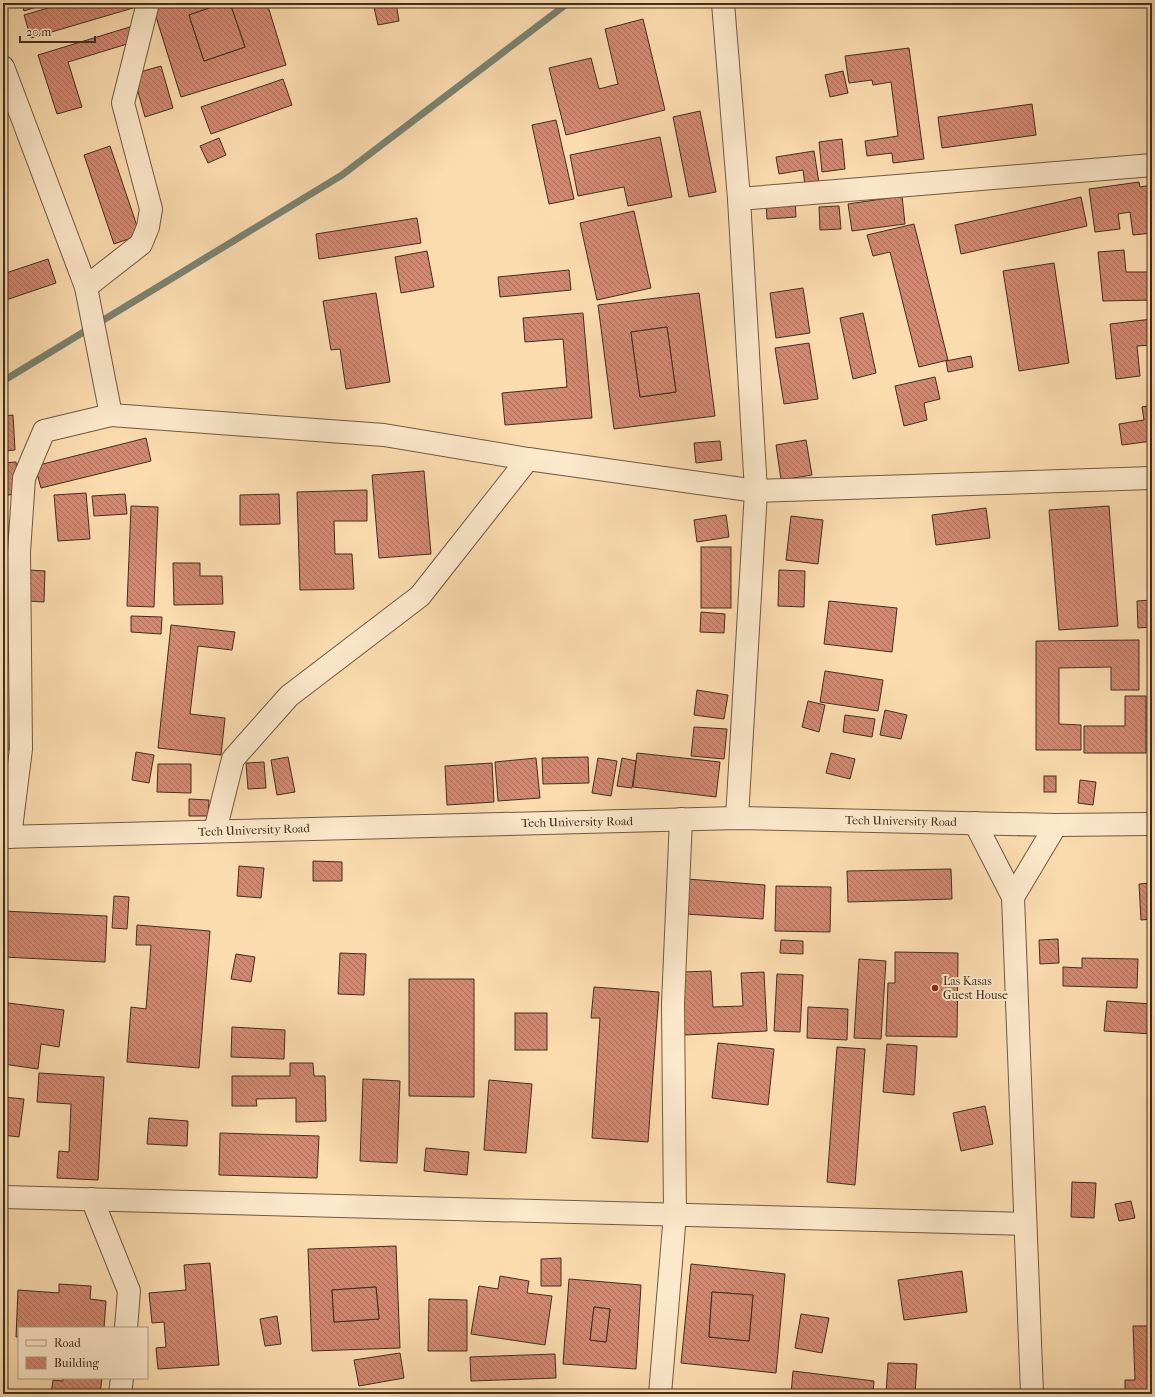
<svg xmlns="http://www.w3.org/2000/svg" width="1155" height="1397" font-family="'IM FELL French Canon',serif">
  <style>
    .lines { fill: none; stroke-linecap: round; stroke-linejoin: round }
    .stream { stroke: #798370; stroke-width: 7 }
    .building { fill: url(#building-back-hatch); stroke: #3f2e1f; fill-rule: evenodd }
    .minor-casing { stroke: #6e5a43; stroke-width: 24 }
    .minor { stroke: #fce8cb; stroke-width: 22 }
    .poi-dot { fill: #8f2418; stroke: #fce8cb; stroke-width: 1.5 }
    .labels { text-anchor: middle; stroke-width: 4; stroke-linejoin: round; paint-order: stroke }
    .street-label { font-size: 12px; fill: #3f2e1f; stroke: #fce8cb }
    .poi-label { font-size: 12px; fill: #3f2e1f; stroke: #fce8cb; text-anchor: start }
  </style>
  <defs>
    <pattern id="building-back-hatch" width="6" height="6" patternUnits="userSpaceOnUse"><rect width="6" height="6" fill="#d18871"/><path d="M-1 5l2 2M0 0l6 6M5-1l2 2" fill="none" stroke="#ab705c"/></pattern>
  </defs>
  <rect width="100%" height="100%" fill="#fbdcaf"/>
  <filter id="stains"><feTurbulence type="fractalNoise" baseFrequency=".005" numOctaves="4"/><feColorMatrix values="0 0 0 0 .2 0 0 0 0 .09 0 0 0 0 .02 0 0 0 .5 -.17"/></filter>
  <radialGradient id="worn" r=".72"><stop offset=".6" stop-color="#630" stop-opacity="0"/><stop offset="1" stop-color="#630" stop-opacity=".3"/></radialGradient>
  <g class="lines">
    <polyline class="stream" points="3,381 342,175 568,3"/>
  </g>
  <g class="building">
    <polygon points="22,3 49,3 24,11"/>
    <polygon points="65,3 132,3 133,8 31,38 24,15"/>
    <polygon points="224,3 189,15 204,61 245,47 230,3 267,3 286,65 181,97 152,4"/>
    <polygon points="224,3 230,3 245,47 204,61 189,15"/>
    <polygon points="373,3 396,3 399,21 378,25"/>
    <polygon points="643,19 665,110 566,135 549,68 591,58 599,89 618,84 605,29"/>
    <polygon points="133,26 137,41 68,62 82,107 57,114 38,55"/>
    <polygon points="909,48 924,159 893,163 892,153 867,156 865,141 898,136 891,82 873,85 872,80 849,83 845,56"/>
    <polygon points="161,66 173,108 145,117 133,74"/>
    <polygon points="843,71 848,93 830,97 825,75"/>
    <polygon points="283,79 292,105 211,134 201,107"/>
    <polygon points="1032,104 1036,135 942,148 938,117"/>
    <polygon points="700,111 716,192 689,197 673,117"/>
    <polygon points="556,120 574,199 549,204 532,125"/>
    <polygon points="660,137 672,197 628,206 624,187 578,196 570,155"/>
    <polygon points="219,138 226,155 208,163 200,146"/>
    <polygon points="842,139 845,169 822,172 819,142"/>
    <polygon points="110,146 140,235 114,244 84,155"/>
    <polygon points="814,151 819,183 805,185 803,170 779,174 776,157"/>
    <polygon points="1139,182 1140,187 1152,185 1152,233 1133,235 1130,212 1118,214 1120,229 1095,232 1089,189"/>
    <polygon points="902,196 905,224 852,231 848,204"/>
    <polygon points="1081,197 1087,226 961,254 955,225"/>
    <polygon points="795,200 796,217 767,219 766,202"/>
    <polygon points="839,206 841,229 820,230 819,207"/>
    <polygon points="634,211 651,288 597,300 580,223"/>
    <polygon points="417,218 421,243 319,259 316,234"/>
    <polygon points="914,224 948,360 919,367 890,252 873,256 867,235"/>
    <polygon points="1124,250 1126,272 1152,272 1152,300 1103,301 1098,252"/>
    <polygon points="427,251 434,287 401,293 395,257"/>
    <polygon points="48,259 56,283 3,301 3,274"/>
    <polygon points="1054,263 1069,363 1019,371 1003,271"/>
    <polygon points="569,270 571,290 500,297 498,277"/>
    <polygon points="803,288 810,333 776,338 770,293"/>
    <polygon points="376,293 390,382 346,389 340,349 331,350 323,301"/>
    <path d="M699,293l16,123 -101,13 -16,-124zM667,327l9,65 -36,5 -9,-65z"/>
    <polygon points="583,313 592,418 505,425 502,393 567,387 563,339 525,342 523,318"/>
    <polygon points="863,313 876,373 853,379 840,318"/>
    <polygon points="1152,319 1152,345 1137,346 1140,376 1116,379 1110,324"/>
    <polygon points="667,327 676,392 640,397 631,332"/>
    <polygon points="809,343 818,399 784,404 775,348"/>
    <polygon points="971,356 973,367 948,372 946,361"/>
    <polygon points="935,377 940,399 924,403 927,420 904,426 895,386"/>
    <polygon points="1152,405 1152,441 1122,445 1119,424 1144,420 1142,407"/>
    <polygon points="13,415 15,450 3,451 3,416"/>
    <polygon points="146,438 151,461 41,488 35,466"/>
    <polygon points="806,440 812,475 781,480 776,445"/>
    <polygon points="720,441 722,460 696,463 694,443"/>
    <polygon points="16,462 20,493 3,496 3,463"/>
    <polygon points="424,471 431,554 379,558 372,475"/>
    <polygon points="367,490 367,521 334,521 335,554 352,554 354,589 300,590 297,492"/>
    <polygon points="86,493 90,539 58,541 54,495"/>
    <polygon points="125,494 127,514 94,516 92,496"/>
    <polygon points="279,494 280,524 240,525 240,495"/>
    <polygon points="131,506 158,507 154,607 127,606"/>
    <polygon points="1109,506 1118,626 1059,630 1049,510"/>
    <polygon points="986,508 990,538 936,545 932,515"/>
    <polygon points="726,515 729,537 697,542 694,520"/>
    <polygon points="3,516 7,516 9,542 3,543"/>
    <polygon points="791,516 823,520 818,564 786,560"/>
    <rect x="701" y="547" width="30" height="61"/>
    <polygon points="173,563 200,563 200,576 222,576 223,604 174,605"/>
    <polygon points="28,570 45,571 44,602 27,601"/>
    <polygon points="779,570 805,571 804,607 778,606"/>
    <polygon points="3,571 8,571 12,603 3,604"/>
    <polygon points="1152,600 1152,627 1138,628 1137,601"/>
    <polygon points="829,601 897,608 892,652 824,644"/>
    <polygon points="701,612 725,614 724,633 700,632"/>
    <polygon points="131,616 162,617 161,634 131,632"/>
    <polygon points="171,625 235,632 232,650 198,646 190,714 225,718 221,755 158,748"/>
    <polygon points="3,629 10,629 14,661 3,662"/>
    <polygon points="1139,640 1139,690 1111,690 1111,667 1059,668 1059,724 1081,725 1081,750 1036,750 1036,641"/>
    <polygon points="3,671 7,671 8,751 3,751"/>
    <polygon points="825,671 883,680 878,711 820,702"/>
    <polygon points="697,690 728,695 724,719 694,715"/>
    <polygon points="1125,696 1146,696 1146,753 1084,753 1084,726 1125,726"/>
    <polygon points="808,701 825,705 819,732 802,727"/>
    <polygon points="885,710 907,715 901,739 880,735"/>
    <polygon points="845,715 875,719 872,737 843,732"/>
    <polygon points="1152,715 1152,760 1151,760"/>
    <polygon points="694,727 727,729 724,759 691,756"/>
    <polygon points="136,752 154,755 149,783 132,780"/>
    <polygon points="637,753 720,762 716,797 633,787"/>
    <polygon points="831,753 855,759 850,779 826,773"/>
    <polygon points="288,757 295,792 277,795 271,760"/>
    <polygon points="588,757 589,783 543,784 542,758"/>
    <polygon points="536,758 540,798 498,801 495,762"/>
    <polygon points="598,758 617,761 611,796 592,793"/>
    <polygon points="622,758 636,761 632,788 617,786"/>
    <polygon points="264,762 266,788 248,789 246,763"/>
    <polygon points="492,763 494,802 447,805 445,766"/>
    <polygon points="158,764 191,764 191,793 157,792"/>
    <rect x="1044" y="776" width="12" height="16"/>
    <polygon points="1080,780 1096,782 1093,805 1078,803"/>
    <polygon points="189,799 209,800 208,816 189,816"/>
    <polygon points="313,861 342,862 342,881 313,881"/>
    <polygon points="239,866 264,868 261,898 237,896"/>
    <polygon points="951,869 952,899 848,902 847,871"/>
    <polygon points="687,879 765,885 763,919 685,914"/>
    <polygon points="1152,883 1152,919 1141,920 1139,884"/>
    <polygon points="776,886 831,887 830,932 775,931"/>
    <polygon points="114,896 129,897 127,929 112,928"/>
    <polygon points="3,911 107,916 105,962 3,957"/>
    <polygon points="137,925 210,931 199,1068 127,1062 131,1007 146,1009 151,945 136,945"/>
    <polygon points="1058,939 1059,963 1040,964 1039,940"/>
    <polygon points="781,940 803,941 803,954 780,953"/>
    <polygon points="895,952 958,953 957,1037 886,1036 888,983 895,983"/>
    <polygon points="340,953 366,954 364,995 338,994"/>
    <polygon points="236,954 255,957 251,982 231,979"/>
    <polygon points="1082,958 1138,959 1137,988 1063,986 1063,967 1082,968"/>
    <polygon points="859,959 886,961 881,1039 854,1038"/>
    <polygon points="711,971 713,1007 743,1006 741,973 764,972 767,1031 684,1035 681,972"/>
    <polygon points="777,974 803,975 800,1032 774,1031"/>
    <polygon points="409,979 474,979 474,1097 409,1096"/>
    <polygon points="594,987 659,992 648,1142 592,1138 600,1018 591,1018"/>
    <polygon points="1107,1001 1152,1004 1152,1034 1104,1031"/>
    <polygon points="8,1003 64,1010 59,1047 41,1044 38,1069 3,1064 3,1040"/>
    <polygon points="808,1007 848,1009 847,1040 807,1038"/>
    <rect x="515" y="1013" width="32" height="37"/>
    <polygon points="232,1027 285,1030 284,1059 231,1057"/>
    <polygon points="718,1043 774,1049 768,1105 712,1098"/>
    <polygon points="887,1044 917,1046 914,1095 883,1092"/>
    <polygon points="837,1047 865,1049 855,1185 827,1182"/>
    <polygon points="290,1063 313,1063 314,1076 325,1076 326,1121 296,1122 296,1098 256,1099 257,1106 232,1106 232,1076 290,1076"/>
    <polygon points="39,1073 104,1077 98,1180 57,1178 59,1151 69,1152 71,1104 37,1102"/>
    <polygon points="363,1079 400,1081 397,1163 360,1161"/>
    <polygon points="489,1080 532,1084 526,1153 484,1150"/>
    <polygon points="3,1097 24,1099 19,1137 3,1135"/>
    <polygon points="985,1106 993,1144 961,1151 953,1113"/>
    <polygon points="149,1118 188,1121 187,1146 147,1144"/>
    <polygon points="220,1133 319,1136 317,1178 219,1175"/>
    <polygon points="426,1148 469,1152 467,1175 424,1171"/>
    <polygon points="1072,1182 1096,1183 1094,1218 1071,1217"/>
    <polygon points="1131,1201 1135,1218 1119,1221 1115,1204"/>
    <path d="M396,1246l4,102 -88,3 -4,-102zM376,1287l3,32 -45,3 -2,-32z"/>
    <polygon points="561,1258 561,1286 541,1286 541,1259"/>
    <polygon points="210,1263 219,1365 158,1369 156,1348 166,1347 164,1322 152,1323 149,1293 186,1290 184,1265"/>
    <path d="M691,1264l94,10 -9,99 -95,-10zM712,1292l41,3 -4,46 -40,-4z"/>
    <polygon points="962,1271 967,1312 904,1320 898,1280"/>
    <polygon points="500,1276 529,1281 527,1293 552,1296 545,1345 471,1334 479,1286 498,1289"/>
    <path d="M569,1279l72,6 -5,84 -73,-5zM594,1307l16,2 -4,33 -16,-2z"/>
    <polygon points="59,1284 91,1286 90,1299 106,1301 104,1328 19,1328 19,1337 16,1337 18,1290 59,1293"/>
    <polygon points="376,1287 379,1319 334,1322 332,1290"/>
    <polygon points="712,1292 753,1295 749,1341 709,1337"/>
    <polygon points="429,1299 467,1300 467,1351 428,1351"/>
    <polygon points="594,1307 610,1309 606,1342 590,1340"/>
    <polygon points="801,1314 829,1318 822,1353 795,1348"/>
    <polygon points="277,1316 281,1344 265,1346 260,1319"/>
    <polygon points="1133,1326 1152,1326 1152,1394 1125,1394 1125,1380 1135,1380"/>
    <polygon points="400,1353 404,1378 359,1386 354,1360"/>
    <polygon points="555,1354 556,1378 471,1381 470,1357"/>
    <polygon points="888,1363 917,1364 915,1394 886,1394"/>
    <polygon points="793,1371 874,1381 873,1394 791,1394"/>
    <polygon points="63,1378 102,1378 100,1394 51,1394 53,1380 63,1381"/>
  </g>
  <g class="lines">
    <g class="minor-casing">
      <g id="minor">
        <polyline points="723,3 739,199 756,491 737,818"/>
        <polyline points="3,67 86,287 111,415 384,435 528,459 756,491 1152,478"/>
        <polyline points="739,199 1152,165"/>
        <polyline points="86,287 141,244 148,227 151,209 123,103 148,3"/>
        <polyline points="975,823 1013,897 1032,1394"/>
        <polyline points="215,831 233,759 289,696 420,596 528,459"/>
        <polyline points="3,837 737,818 1056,825 1152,824"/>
        <polyline points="10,837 21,749 19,552 24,478 44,431 111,415"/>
        <polyline points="1013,897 1056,825"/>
        <polyline points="3,1197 1025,1224"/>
        <polyline points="92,1199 129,1291 126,1328"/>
        <polyline points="120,1394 122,1378"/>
        <polyline points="660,1394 675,1214 673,1003 681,819"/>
      </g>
    </g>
    <use href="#minor" class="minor"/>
  </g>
  <circle class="poi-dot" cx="935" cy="988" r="4"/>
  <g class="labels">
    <g class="street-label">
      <text transform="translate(901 821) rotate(1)" y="4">Tech University Road</text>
      <text transform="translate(577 822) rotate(-1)" y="4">Tech University Road</text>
      <text transform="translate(254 830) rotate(-2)" y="4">Tech University Road</text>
    </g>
    <g class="poi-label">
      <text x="943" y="985">Las Kasas<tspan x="943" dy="14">Guest House</tspan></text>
    </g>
  </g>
  <rect width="1155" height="1397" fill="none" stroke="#fbdcaf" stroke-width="16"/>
  <rect x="4" y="4" width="1147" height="1389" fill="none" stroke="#3f2e1f" stroke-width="2"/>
  <rect x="8" y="8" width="1139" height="1381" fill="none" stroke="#3f2e1f"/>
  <rect x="18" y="1327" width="130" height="52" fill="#fce8cb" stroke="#b09e86"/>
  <rect x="26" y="1340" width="20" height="6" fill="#fce8cb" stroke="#b09e86"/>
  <text x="54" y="1347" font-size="12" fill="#3f2e1f">Road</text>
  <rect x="26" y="1357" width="20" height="12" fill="url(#building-back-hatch)" stroke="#b09e86"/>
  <text x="54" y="1367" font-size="12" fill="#3f2e1f">Building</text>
  <path d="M20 36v6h75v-6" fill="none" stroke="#3f2e1f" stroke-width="2"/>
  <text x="26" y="36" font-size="12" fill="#3f2e1f" stroke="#fce8cb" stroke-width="3" paint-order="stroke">20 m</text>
  <rect width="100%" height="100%" filter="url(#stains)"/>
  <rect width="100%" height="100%" fill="url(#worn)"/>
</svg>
